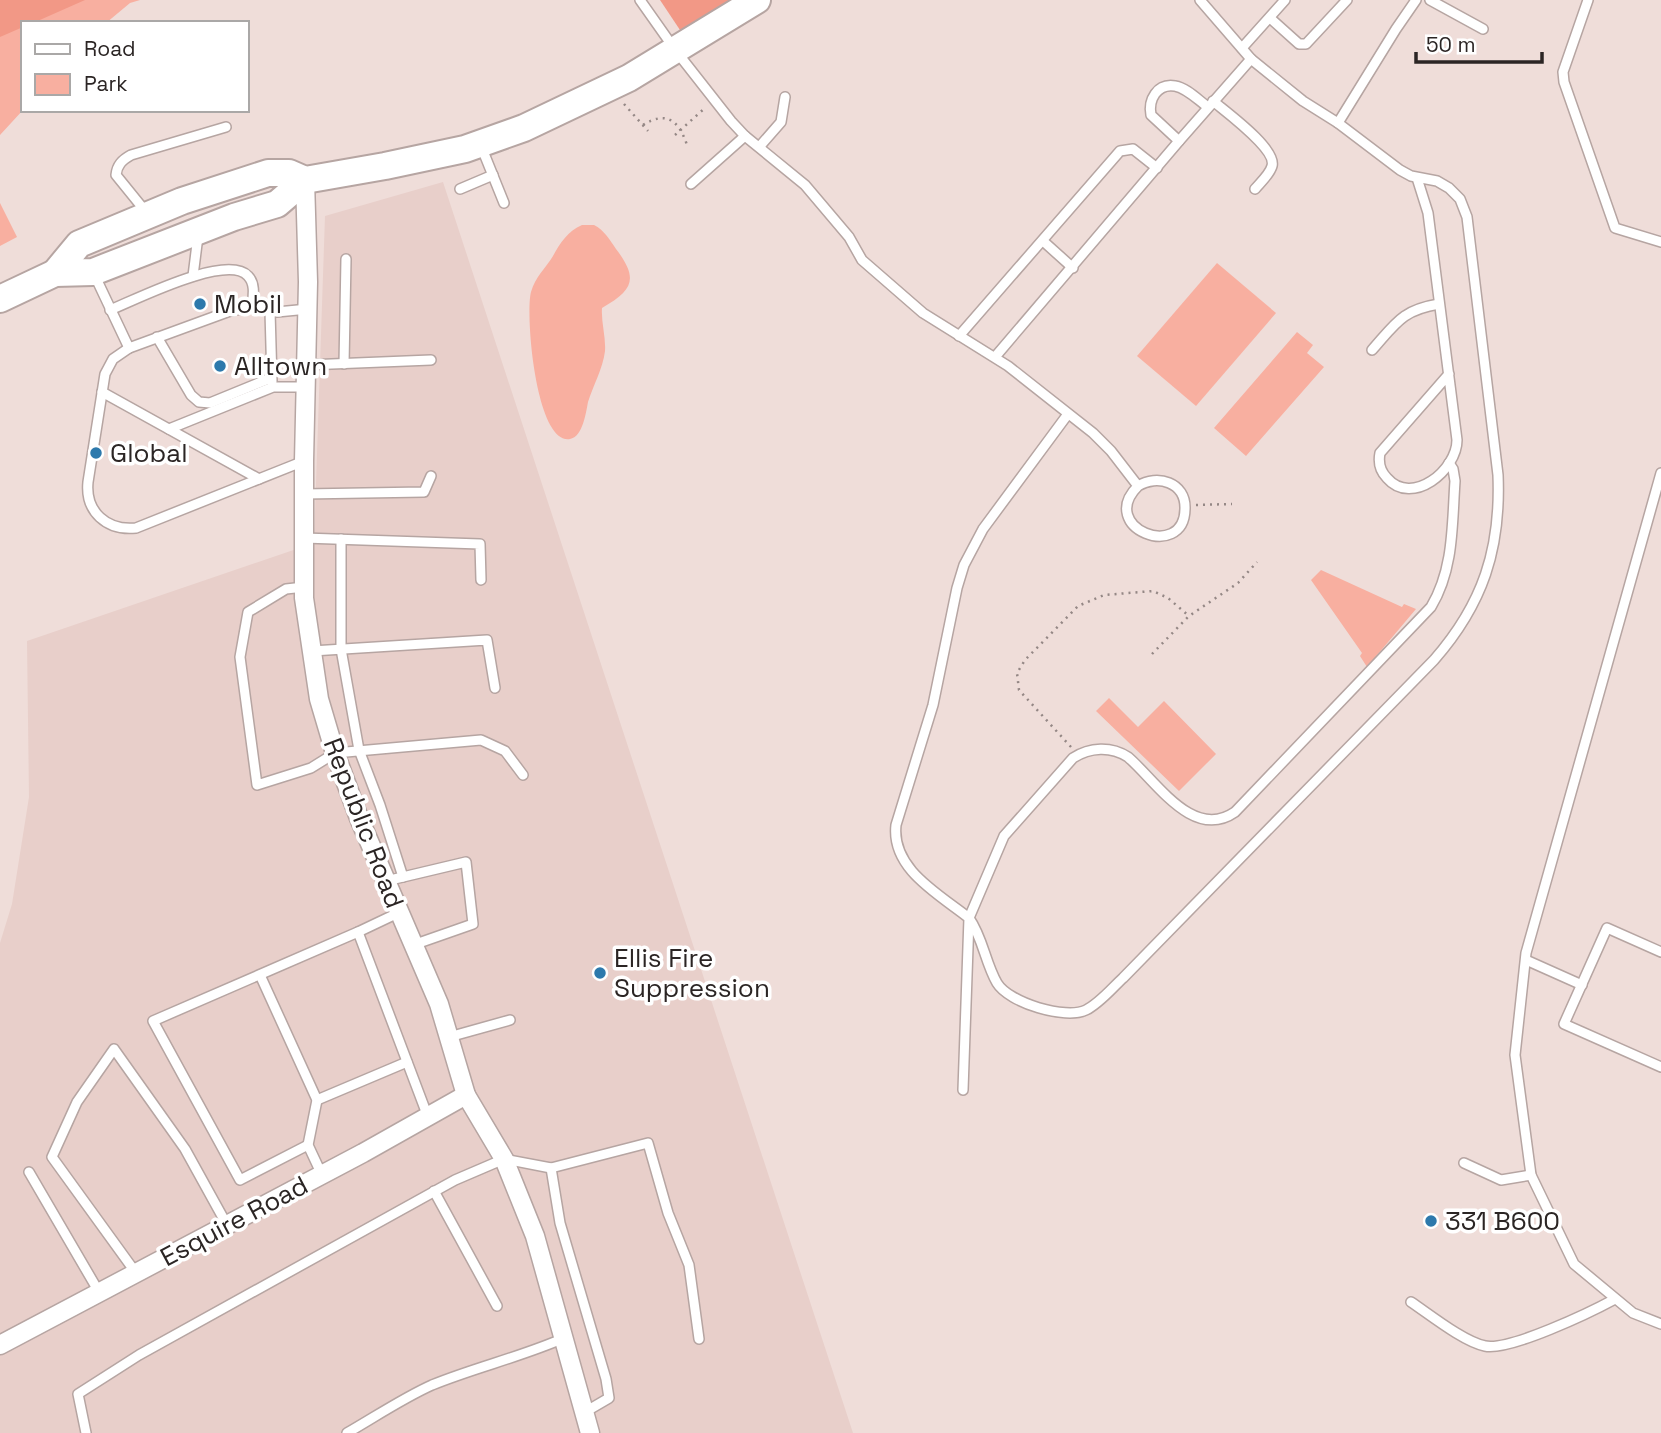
<svg xmlns="http://www.w3.org/2000/svg" width="1661" height="1433" font-family="'Space Grotesk',sans-serif">
  <style>
    .built { fill: #e8cfca }
    .green { fill: #f8afa0 }
    .forest { fill: #f29886 }
    .lines { fill: none; stroke-linecap: round; stroke-linejoin: round }
    .lane-casing { stroke: #b6a5a2; stroke-width: 12 }
    .street-casing { stroke: #b6a5a2; stroke-width: 21 }
    .secondary-casing { stroke: #b6a5a2; stroke-width: 30 }
    .path { stroke: #948785; stroke-width: 2.5; stroke-dasharray: 2 5; stroke-linecap: butt }
    .lane { stroke: #fff; stroke-width: 9 }
    .street { stroke: #fff; stroke-width: 18 }
    .secondary { stroke: #fff; stroke-width: 26 }
    .poi-dot { fill: #2d79ac; stroke: #fff; stroke-width: 2.5 }
    .labels { text-anchor: middle; stroke-width: 7; stroke-linejoin: round; paint-order: stroke }
    .poi-label { font-size: 26px; fill: #2b2524; stroke: #fff; text-anchor: start }
    .street-label { font-size: 26px; fill: #2b2524; stroke: #fff }
  </style>
  <rect width="100%" height="100%" fill="#efddd9"/>
  <polygon class="built" points="443,182 853,1433 0,1433 0,943 12,904 29,797 27,641 314,543 325,216"/>
  <g class="green">
    <polygon points="0,0 140,0 130,3 106,23 23,23 23,110 0,135"/>
    <polygon points="0,203 17,237 0,246"/>
    <path d="M582,225h12c10,5 16,15 22,24 23,30 17,41 -14,59 -1,14 4,29 3,43 -2,17 -12,35 -17,51 -2,10 -5,35 -18,37 -34,6 -45,-124 -39,-147 4,-15 14,-23 22,-36 7,-13 15,-25 29,-31z"/>
    <polygon points="1217,263 1276,313 1196,406 1137,356"/>
    <polygon points="1297,332 1313,345 1307,353 1324,367 1246,456 1214,428"/>
    <polygon points="1321,570 1402,607 1404,604 1416,609 1367,667 1360,656 1362,653 1311,580"/>
    <polygon points="1109,698 1138,727 1164,701 1216,754 1179,791 1096,711"/>
  </g>
  <g class="forest">
    <polygon points="0,0 85,0 33,23 23,23 23,27 0,37"/>
    <polygon points="660,0 731,0 682,33"/>
  </g>
  <g class="lines">
    <g class="lane-casing">
      <g id="lane">
        <path d="M640,0l36,51 55,70 14,15 60,49 44,52 13,23 61,53 85,53 85,67 18,18 27,35c-42,42 46,76 47,23 1,-27 -28,-35 -47,-23"/>
        <polyline points="1200,0 1251,59"/>
        <polyline points="1430,0 1483,29"/>
        <polyline points="1588,0 1563,72 1564,82 1615,228 1661,242"/>
        <polyline points="1270,18 1299,44 1306,44 1347,0"/>
        <polyline points="1242,48 1285,0"/>
        <path d="M1213,101c13,11 64,48 59,65 -2,8 -12,17 -17,23"/>
        <polyline points="1338,123 1396,29 1416,0"/>
        <path d="M1179,141l-28,-26c-3,-15 6,-32 24,-29 12,2 23,14 33,21"/>
        <polyline points="481,146 504,203"/>
        <polyline points="760,146 781,122 785,97"/>
        <path d="M1417,178l11,35 29,227c0,30 -45,67 -70,38 -7,-7 -9,-15 -7,-25l69,-79"/>
        <polyline points="691,184 745,136"/>
        <polyline points="460,189 493,175"/>
        <path d="M146,212l-30,-37c1,-10 6,-15 15,-20l95,-28"/>
        <polyline points="1043,241 1073,268"/>
        <polyline points="94,274 129,348 230,311 252,307 277,312 308,309"/>
        <polyline points="193,276 198,236"/>
        <path d="M110,310c25,-10 117,-57 138,-34 8,8 5,21 4,31"/>
        <polyline points="270,311 272,382"/>
        <polyline points="959,336 1120,151 1133,149 1157,168"/>
        <polyline points="157,337 191,395 199,402 210,403 271,378"/>
        <path d="M129,348l-16,11 -8,15 -17,108c-3,30 19,49 48,46l168,-67"/>
        <path d="M1372,350c24,-27 30,-40 67,-46"/>
        <path d="M995,357l184,-216 72,-82 52,42 35,22 62,47 11,6 26,5 12,7 11,11 7,18 31,258c3,74 -15,129 -64,185l-311,318c-11,10 -23,25 -37,32 -20,10 -77,-7 -89,-27 -12,-21 -14,-45 -28,-65l35,-82 69,-78c17,-11 38,-12 55,-1 29,25 65,84 107,55l196,-205c23,-38 21,-83 24,-126l-2,-12 -4,-6"/>
        <polyline points="344,364 346,259"/>
        <polyline points="307,365 431,360"/>
        <polyline points="102,392 259,479"/>
        <polyline points="169,429 273,387 306,387"/>
        <polyline points="1661,473 1526,953 1515,1055 1531,1175 1574,1264 1633,1313 1661,1324"/>
        <polyline points="304,494 424,492 431,476"/>
        <polyline points="304,538 480,544 481,580"/>
        <polyline points="341,539 341,649 359,750 380,805 403,877"/>
        <polyline points="304,587 286,589 248,612 240,657 257,785 311,768 335,753 481,740 505,751 523,775"/>
        <polyline points="312,651 487,640 495,688"/>
        <polyline points="386,881 466,862 473,924 413,945"/>
        <polyline points="358,932 398,913"/>
        <polyline points="1661,952 1607,928 1564,1024 1661,1067"/>
        <polyline points="1526,960 1582,985"/>
        <polyline points="260,975 317,1100 308,1145 322,1175"/>
        <polyline points="449,1037 510,1020"/>
        <path d="M963,1090l6,-172c-30,-24 -78,-49 -73,-93l37,-120 24,-117 7,-23 19,-36 85,-115"/>
        <polyline points="317,1100 407,1062"/>
        <polyline points="308,1145 240,1180 153,1021 358,932 428,1117"/>
        <polyline points="1464,1163 1501,1180 1531,1175"/>
        <polyline points="551,1168 560,1223 606,1379 609,1398 585,1412"/>
        <polyline points="29,1172 99,1292"/>
        <polyline points="434,1191 497,1306"/>
        <polyline points="136,1273 52,1157 77,1102 114,1049 185,1149 227,1225"/>
        <path d="M1411,1302c18,12 53,40 74,44 25,5 106,-34 130,-47"/>
        <polyline points="86,1433 78,1394 139,1355 455,1180 504,1159 551,1168 648,1143 668,1213 689,1265 699,1339"/>
        <path d="M347,1433c28,-16 56,-35 85,-48 44,-18 89,-28 132,-47"/>
      </g>
    </g>
    <g class="street-casing">
      <g id="street">
        <polyline points="305,180 308,282 304,461 304,598 319,699 335,753 359,818 439,1004 466,1095 504,1159 535,1236 590,1433"/>
        <polyline points="0,1345 363,1153 466,1095"/>
      </g>
    </g>
    <g class="secondary-casing">
      <g id="secondary">
        <polyline points="55,273 79,244 182,201 268,173 289,173 305,180 385,166 465,149 524,128 629,78 757,0"/>
        <polyline points="0,299 55,273 93,272 234,217 277,204 305,180"/>
      </g>
    </g>
    <g class="path">
      <polyline points="624,104 648,131"/>
      <path d="M643,125c24,-15 36,-4 44,20"/>
      <polyline points="675,135 706,107"/>
      <polyline points="1196,505 1232,504"/>
      <polyline points="1152,654 1189,616 1238,583 1257,562"/>
      <polyline points="1071,747 1019,690 1017,673 1025,660 1078,606 1104,595 1153,591 1168,598 1189,616"/>
    </g>
    <use href="#lane" class="lane"/>
    <use href="#street" class="street"/>
    <use href="#secondary" class="secondary"/>
  </g>
  <g class="poi-dot">
    <circle cx="200" cy="304" r="7"/>
    <circle cx="220" cy="366" r="7"/>
    <circle cx="96" cy="453" r="7"/>
    <circle cx="600" cy="973" r="7"/>
    <circle cx="1431" cy="1221" r="7"/>
  </g>
  <g class="labels">
    <g class="poi-label">
      <text x="214" y="313">Mobil</text>
      <text x="234" y="375">Alltown</text>
      <text x="110" y="462">Global</text>
      <text x="614" y="967">Ellis Fire<tspan x="614" dy="30">Suppression</tspan></text>
      <text x="1445" y="1230">331 B600</text>
    </g>
    <g class="street-label">
      <text transform="translate(364 823) rotate(69)" y="9">Republic Road</text>
      <text transform="translate(234 1221) rotate(-28)" y="9">Esquire Road</text>
    </g>
  </g>
  <rect x="21" y="21" width="228" height="91" fill="#ffffff" stroke="#aaa8a7" stroke-width="2"/>
  <rect x="35" y="44" width="35" height="10" fill="#ffffff" stroke="#aaa8a7" stroke-width="2"/>
  <text x="84" y="56" font-size="21" fill="#2b2524">Road</text>
  <rect x="35" y="74" width="35" height="21" fill="#f8afa0" stroke="#aaa8a7" stroke-width="2"/>
  <text x="84" y="91" font-size="21" fill="#2b2524">Park</text>
  <path d="M1416 52v10h126v-10" fill="none" stroke="#2b2524" stroke-width="3.5"/>
  <text x="1426" y="52" font-size="21" fill="#2b2524" stroke="#ffffff" stroke-width="5" paint-order="stroke">50 m</text>
</svg>
